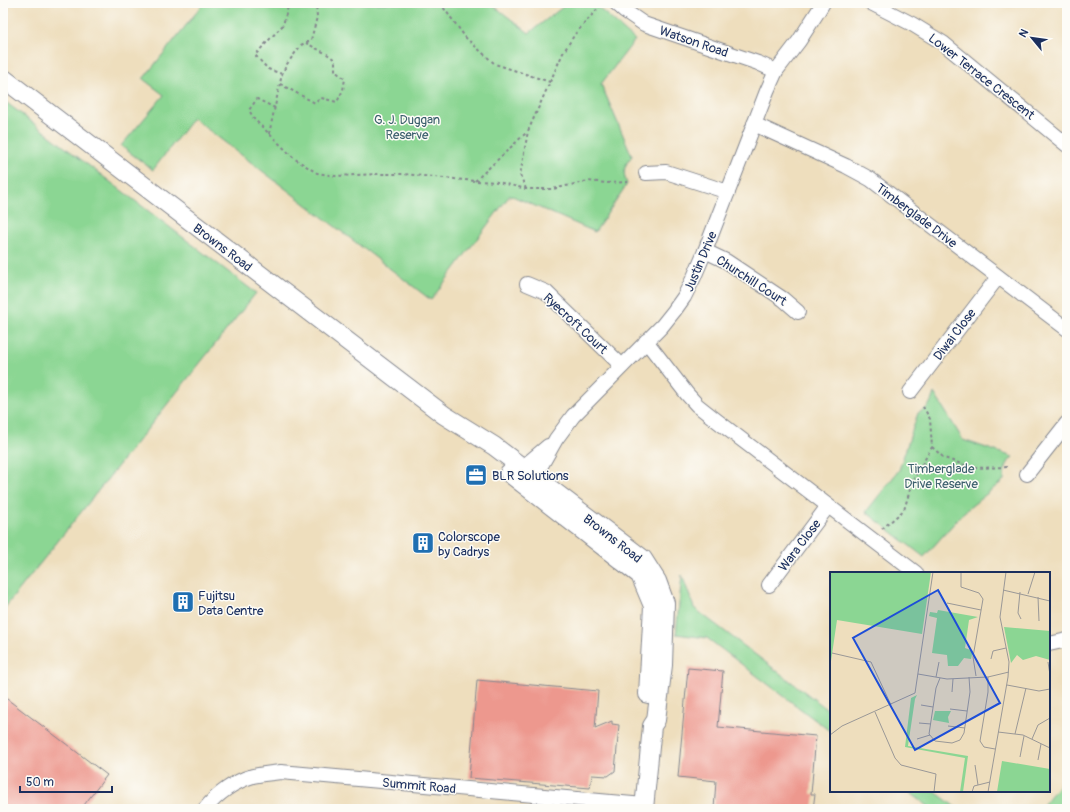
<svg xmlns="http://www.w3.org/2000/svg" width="1070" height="812" font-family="Pangolin,sans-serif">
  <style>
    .green { fill: #8bd693; stroke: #538278 }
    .building { fill: #ed988e }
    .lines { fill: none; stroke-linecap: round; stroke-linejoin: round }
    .minor-casing { stroke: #84868e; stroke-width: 16 }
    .tertiary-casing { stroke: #84868e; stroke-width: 20 }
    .path { stroke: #84868e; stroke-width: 2; stroke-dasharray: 3 3; stroke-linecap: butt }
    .minor { stroke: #fff; stroke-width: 14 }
    .tertiary { stroke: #fff; stroke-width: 18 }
    .labels { text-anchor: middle; stroke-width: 3; stroke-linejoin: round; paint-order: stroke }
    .street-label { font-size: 13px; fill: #1b2f5e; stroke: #fdfcf7 }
    .park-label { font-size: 13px; fill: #3d616e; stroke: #fdfcf7 }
    .poi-label { font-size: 13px; fill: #1b2f5e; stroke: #fdfcf7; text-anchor: start }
    .inset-road { fill: none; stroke: #9a9897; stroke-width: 1 }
    .view { fill: #1d4ed8; fill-opacity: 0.15; stroke: #1d4ed8; stroke-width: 2 }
    .inset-edge { fill: none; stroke: #1b2f5e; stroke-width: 2 }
  </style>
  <rect width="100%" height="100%" fill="#fdfcf7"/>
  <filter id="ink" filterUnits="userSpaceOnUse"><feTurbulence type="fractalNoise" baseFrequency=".025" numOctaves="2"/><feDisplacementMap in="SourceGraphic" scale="8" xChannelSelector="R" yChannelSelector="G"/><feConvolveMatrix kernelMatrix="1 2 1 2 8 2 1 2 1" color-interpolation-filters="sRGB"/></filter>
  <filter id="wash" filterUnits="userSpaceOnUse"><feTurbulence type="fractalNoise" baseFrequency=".012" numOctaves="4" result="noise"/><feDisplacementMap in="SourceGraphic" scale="16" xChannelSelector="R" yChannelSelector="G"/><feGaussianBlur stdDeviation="0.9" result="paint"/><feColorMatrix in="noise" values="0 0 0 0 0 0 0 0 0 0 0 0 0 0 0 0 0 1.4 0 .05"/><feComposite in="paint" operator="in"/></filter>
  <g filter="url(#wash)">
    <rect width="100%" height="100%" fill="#eedebd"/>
    <g class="green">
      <path d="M204,3h286l39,30 39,-30h25l42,37 -34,44 31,72c-8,9 -10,16 -5,28l-32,48 -85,-37 -79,105 -238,-182 -40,52 -32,-24 43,-51 -21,-16z"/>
      <polygon points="3,100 256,293 3,610"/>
      <path d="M934,393l29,47 50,17c-7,6 -9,14 -9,23l-40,32 -40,45 -58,-45 33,-42 19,-57c11,-5 12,-8 16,-20z"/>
      <polygon points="682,575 694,608 831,712 831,732 707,638 676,634"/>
      <polygon points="1067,775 1067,803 1062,809 1040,809"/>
      <polygon points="908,791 934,791 958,809 932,809"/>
    </g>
    <g id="blocks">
      <g class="building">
        <polygon points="688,668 723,671 718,727 816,736 811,794 815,794 813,809 714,809 716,781 678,777"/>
        <polygon points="477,680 598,691 595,728 612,721 612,724 619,725 615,771 608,776 592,775 590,788 469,778"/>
        <polygon points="3,696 107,775 81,809 3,809"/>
      </g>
    </g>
  </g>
  <g filter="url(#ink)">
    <use href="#blocks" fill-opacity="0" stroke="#84868e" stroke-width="1"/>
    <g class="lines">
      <g class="minor-casing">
        <g id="minor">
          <polyline points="616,3 625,11 644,24 758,63 776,71"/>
          <polyline points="871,3 912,24 943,43 1067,145"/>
          <polyline points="754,124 846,166 870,179 1067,329"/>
          <polyline points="646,173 666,172 728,192"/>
          <polyline points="705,251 726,261 783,299 798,312"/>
          <polyline points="527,284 546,292 622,366"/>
          <polyline points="646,341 687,394 697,405 716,420 916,573"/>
          <polyline points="910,392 998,277"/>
          <polyline points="1027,474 1067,423"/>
          <polyline points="518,477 529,462 548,446"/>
          <polyline points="528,484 539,469 556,439 573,416 662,326 674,311 684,297 694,277 705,251 767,91 776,71 799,41 817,13 823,3"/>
          <polyline points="769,585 828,506"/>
          <polyline points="1049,644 1067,640"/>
          <path d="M205,809c12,-15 30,-28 48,-33 9,-2 19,-3 28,-4l363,33"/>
        </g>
      </g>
      <g class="tertiary-casing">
        <g id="tertiary">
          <polyline points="3,78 444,415 494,446 643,559 657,581 665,603 663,665 656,720 652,726 644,809"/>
          <polyline points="509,473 640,575 653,606 648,694"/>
        </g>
      </g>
      <g class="path">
        <polyline points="440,3 466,38 495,64 550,82"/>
        <polyline points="282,74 268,69 255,55 283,25 289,3"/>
        <polyline points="280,84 315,103 321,98 337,102 343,90 345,79 335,71 335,60 327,54 306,43"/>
        <polyline points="275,108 257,99 249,110 254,119 295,159 317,173 335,176 378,174 403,174 475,181 498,182 526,189 553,189 588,181 607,183 628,182"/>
        <polyline points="269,134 282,74 287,64 301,45 311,40 317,17 316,3"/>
        <polyline points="475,181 527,132"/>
        <polyline points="526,189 520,175 528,131 563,53 575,34 600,6"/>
        <polyline points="932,447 944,458 973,468 1009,467"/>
        <polyline points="882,529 904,510 913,480 932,447 930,419 925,410 923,407"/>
      </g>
      <use href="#minor" class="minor"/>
      <use href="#tertiary" class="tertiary"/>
    </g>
  </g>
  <defs>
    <g id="office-square" transform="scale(1.15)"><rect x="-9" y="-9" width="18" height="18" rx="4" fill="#1f6fb2" stroke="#fdfcf7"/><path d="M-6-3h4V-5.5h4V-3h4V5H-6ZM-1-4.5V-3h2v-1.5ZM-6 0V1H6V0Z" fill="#fff"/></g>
    <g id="building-square" transform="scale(1.15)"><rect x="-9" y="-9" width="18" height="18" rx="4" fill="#1f6fb2" stroke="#fdfcf7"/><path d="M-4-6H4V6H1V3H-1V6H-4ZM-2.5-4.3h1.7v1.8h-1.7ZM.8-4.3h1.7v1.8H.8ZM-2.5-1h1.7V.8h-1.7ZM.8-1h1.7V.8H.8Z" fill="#fff"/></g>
  </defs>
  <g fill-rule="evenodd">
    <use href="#office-square" x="476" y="475"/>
    <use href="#building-square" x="423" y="543"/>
    <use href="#building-square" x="183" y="602"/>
  </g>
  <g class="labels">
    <g class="street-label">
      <text transform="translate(694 41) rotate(19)" y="5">Watson Road</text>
      <text transform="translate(982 76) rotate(38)" y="5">Lower Terrace Crescent</text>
      <text transform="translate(917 215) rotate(37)" y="5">Timberglade Drive</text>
      <text transform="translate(223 247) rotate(37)" y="5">Browns Road</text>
      <text transform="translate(700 261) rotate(-67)" y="5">Justin Drive</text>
      <text transform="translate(752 280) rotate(33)" y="5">Churchill Court</text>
      <text transform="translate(576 323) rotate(43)" y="5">Ryecroft Court</text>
      <text transform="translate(954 334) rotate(-53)" y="5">Diwai Close</text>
      <text transform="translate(613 538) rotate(38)" y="5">Browns Road</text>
      <text transform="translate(799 545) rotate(-53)" y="5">Wara Close</text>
      <text transform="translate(419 785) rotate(5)" y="5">Summit Road</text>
    </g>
    <g class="park-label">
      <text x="407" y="124">G. J. Duggan<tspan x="407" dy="15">Reserve</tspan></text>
      <text x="941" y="473">Timberglade<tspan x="941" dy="15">Drive Reserve</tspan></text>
    </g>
    <g class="poi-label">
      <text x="492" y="480">BLR Solutions</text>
      <text x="438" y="541">Colorscope<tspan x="438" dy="15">by Cadrys</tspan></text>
      <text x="198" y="600">Fujitsu<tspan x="198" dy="15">Data Centre</tspan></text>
    </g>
  </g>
  <g transform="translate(830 572)">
    <rect width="220" height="220" fill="#eedebd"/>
    <path d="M0,0h101l-9,62 -85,-14 -7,48zM108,38l40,7 -9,3 -4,28 8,3 -2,8 -7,-1 -6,8h-10l-1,-11 -15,-2 5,-35 -8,-2 1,-4 7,1zM174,55l46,4v29l-14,-4 -13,4 -6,-5 -6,8zM87,123l-2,4 -7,47 60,10 -5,36h-3l5,-34 -60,-11 6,-49zM105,139h16l-3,6 1,6 -16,-3zM172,189l48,8v23h-53z" fill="#8bd693"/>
    <path class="inset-road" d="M131,0v15l18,6 4,6 -10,58 3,19M173,18l47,11M190,20l-2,21 3,6M198,22l7,-22M208,25l1,24M117,31l34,7M2,81l39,9 20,43M161,87l2,-8 13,-3M218,90l2,13M88,102l29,5 41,-2 21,-5M106,105l3,-15M158,105v15l-8,49 4,6 11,2M110,106l-4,10 -7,46 6,7 17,2 8,-3 4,-7 6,-41 -1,-15M177,113l32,6 11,-2M122,120l1,-13M91,133l12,2M120,137l17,2M45,140l20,46 6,7 35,9 -2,18M89,151l12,1M118,154l17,2M168,160l25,3 27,13M185,162l11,-46M0,163l12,-9 73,-33 18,-121M87,167l13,-4M202,167l6,-14 12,-7M190,185l4,-21M208,188l3,-16M145,193l3,20M142,220l2,-6 16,-4M158,220l20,-115 1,-15 -9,-45 6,-45"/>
    <path class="view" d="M108,18l62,113 -85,47 -62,-112z"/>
    <rect width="220" height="220" class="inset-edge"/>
  </g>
  <rect width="1070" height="812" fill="none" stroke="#fdfcf7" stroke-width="16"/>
  <g transform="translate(1032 38) rotate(299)" stroke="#fdfcf7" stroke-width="3" paint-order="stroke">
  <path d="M0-3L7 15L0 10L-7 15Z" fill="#1b2f5e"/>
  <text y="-6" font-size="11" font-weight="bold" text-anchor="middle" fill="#1b2f5e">N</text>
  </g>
  <path d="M20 786v6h92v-6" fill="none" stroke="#1b2f5e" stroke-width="2"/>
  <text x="26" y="786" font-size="12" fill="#1b2f5e" stroke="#fdfcf7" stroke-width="3" paint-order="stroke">50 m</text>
</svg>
